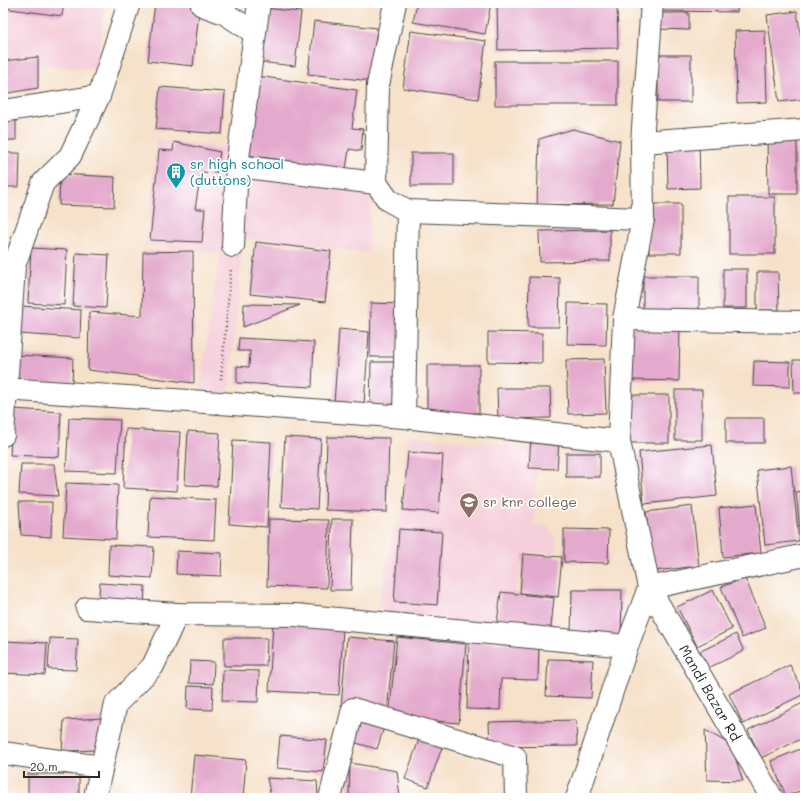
<svg xmlns="http://www.w3.org/2000/svg" width="808" height="801" font-family="Mali,sans-serif">
  <style>
    .built { fill: #f5cfda }
    .building { fill: #e4aace }
    .lines { fill: none; stroke-linecap: round; stroke-linejoin: round }
    .minor-casing { stroke: #494643; stroke-width: 24 }
    .path { stroke: #494643; stroke-width: 2.5; stroke-dasharray: 1 3; stroke-linecap: butt }
    .minor { stroke: #fff; stroke-width: 22 }
    .labels { text-anchor: middle; stroke-width: 3.5; stroke-linejoin: round; paint-order: stroke }
    .culture-label { font-size: 14px; fill: #0d838f; stroke: #fff; text-anchor: start }
    .education-label { font-size: 14px; fill: #785e54; stroke: #fff; text-anchor: start }
    .street-label { font-size: 14px; fill: #2b2b2b; stroke: #fff }
  </style>
  <rect width="100%" height="100%" fill="#fff"/>
  <filter id="ink" filterUnits="userSpaceOnUse"><feTurbulence type="fractalNoise" baseFrequency=".025" numOctaves="2"/><feDisplacementMap in="SourceGraphic" scale="8" xChannelSelector="R" yChannelSelector="G"/><feConvolveMatrix kernelMatrix="1 2 1 2 8 2 1 2 1" color-interpolation-filters="sRGB"/></filter>
  <filter id="wash" filterUnits="userSpaceOnUse"><feTurbulence type="fractalNoise" baseFrequency=".012" numOctaves="4" result="noise"/><feDisplacementMap in="SourceGraphic" scale="16" xChannelSelector="R" yChannelSelector="G"/><feGaussianBlur stdDeviation="0.9" result="paint"/><feColorMatrix in="noise" values="0 0 0 0 0 0 0 0 0 0 0 0 0 0 0 0 0 1.4 0 .05"/><feComposite in="paint" operator="in"/></filter>
  <g filter="url(#wash)">
    <rect width="100%" height="100%" fill="#f6e1c9"/>
    <g class="built">
      <polygon points="3,3 105,3 98,70 3,61"/>
      <polygon points="156,139 226,147 231,173 371,190 369,253 243,238 229,397 199,393 220,253 146,245"/>
      <polygon points="407,436 540,448 535,499 534,525 547,525 556,538 557,552 523,554 508,626 376,616 393,532 401,520"/>
    </g>
    <g id="blocks">
      <g class="building">
        <polygon points="3,3 64,3 62,16 3,8"/>
        <polygon points="155,3 200,3 193,66 148,61"/>
        <polygon points="417,3 491,3 485,34 413,22"/>
        <polygon points="497,3 617,3 618,48 498,50"/>
        <polygon points="662,3 738,3 737,12 662,11"/>
        <polygon points="256,7 301,12 295,66 250,61"/>
        <polygon points="797,11 805,66 805,99 779,102 767,15"/>
        <polygon points="658,13 689,13 689,30 658,29"/>
        <polygon points="314,21 377,28 371,81 308,74"/>
        <polygon points="765,30 767,102 737,103 735,31"/>
        <polygon points="411,31 486,41 478,99 403,88"/>
        <rect x="658" y="55" width="33" height="47"/>
        <polygon points="38,57 38,88 3,94 3,61"/>
        <rect x="495" y="61" width="123" height="44"/>
        <polygon points="257,76 357,90 352,128 363,129 361,151 349,149 346,169 246,155"/>
        <polygon points="160,87 225,92 222,134 156,129"/>
        <rect x="3" y="119" width="13" height="21"/>
        <polygon points="573,129 620,141 613,204 537,205 539,139"/>
        <polygon points="767,136 797,136 797,194 768,194"/>
        <rect x="803" y="136" width="2" height="77"/>
        <polygon points="667,139 699,139 700,188 668,189"/>
        <polygon points="174,142 220,152 216,173 201,172 195,209 205,209 202,242 150,240 159,150 173,151"/>
        <polygon points="3,153 20,153 19,187 3,187"/>
        <rect x="411" y="153" width="43" height="33"/>
        <polygon points="60,174 115,177 114,207 59,205"/>
        <rect x="729" y="197" width="46" height="57"/>
        <polygon points="648,204 681,204 681,253 649,253"/>
        <polygon points="610,230 610,261 540,262 539,231"/>
        <polygon points="256,242 331,251 325,302 250,294"/>
        <polygon points="31,248 67,250 64,305 28,303"/>
        <polygon points="193,251 194,383 88,370 89,312 142,316 143,252"/>
        <polygon points="76,253 109,255 106,308 73,306"/>
        <rect x="723" y="269" width="24" height="39"/>
        <polygon points="757,272 778,272 779,310 757,310"/>
        <rect x="643" y="276" width="56" height="37"/>
        <polygon points="529,277 560,278 559,327 528,327"/>
        <polygon points="371,303 403,304 403,357 370,357"/>
        <polygon points="568,303 607,304 606,345 567,344"/>
        <polygon points="244,304 300,305 243,327"/>
        <polygon points="20,306 81,310 80,338 18,334"/>
        <polygon points="631,327 680,327 679,381 630,380"/>
        <polygon points="339,329 369,332 364,405 334,404"/>
        <polygon points="488,332 542,333 542,363 488,362"/>
        <polygon points="239,338 314,342 312,387 237,383 237,366 249,367 250,351 238,351"/>
        <polygon points="15,355 73,358 72,384 14,381"/>
        <polygon points="604,359 606,413 568,414 566,360"/>
        <polygon points="793,360 805,360 805,393 794,393"/>
        <polygon points="754,361 790,362 790,387 753,386"/>
        <polygon points="371,362 399,362 398,411 370,411"/>
        <rect x="427" y="365" width="52" height="48"/>
        <polygon points="497,388 550,388 551,418 498,419"/>
        <rect x="675" y="390" width="27" height="50"/>
        <rect x="630" y="395" width="39" height="48"/>
        <polygon points="13,409 61,412 59,457 10,455"/>
        <polygon points="69,418 120,420 117,473 66,471"/>
        <rect x="726" y="418" width="38" height="25"/>
        <polygon points="126,429 180,432 177,491 123,488"/>
        <polygon points="188,431 220,433 217,486 185,485"/>
        <polygon points="285,437 321,439 317,509 281,507"/>
        <polygon points="327,437 389,438 387,512 325,510"/>
        <polygon points="531,438 559,441 557,469 529,468"/>
        <polygon points="233,440 271,442 267,527 229,524"/>
        <polygon points="712,445 717,496 644,504 639,452"/>
        <polygon points="408,452 443,455 439,513 403,510"/>
        <rect x="566" y="453" width="34" height="24"/>
        <polygon points="21,464 54,464 58,496 19,494"/>
        <polygon points="791,466 799,541 765,545 757,470"/>
        <polygon points="66,483 118,485 116,539 63,536"/>
        <polygon points="805,491 805,539 801,540 796,492"/>
        <polygon points="150,496 216,500 214,540 148,537"/>
        <polygon points="19,502 52,502 51,537 21,535"/>
        <polygon points="756,504 761,553 723,557 719,508"/>
        <polygon points="692,506 699,566 654,571 646,512"/>
        <polygon points="269,519 329,520 327,588 267,586"/>
        <polygon points="332,519 353,519 351,590 330,590"/>
        <polygon points="399,529 442,532 437,605 394,602"/>
        <polygon points="564,529 609,530 608,563 564,562"/>
        <polygon points="109,545 154,547 152,578 108,575"/>
        <polygon points="177,551 222,553 221,576 176,574"/>
        <polygon points="523,554 562,557 558,597 520,593"/>
        <polygon points="745,578 766,628 742,638 721,587"/>
        <polygon points="100,583 145,586 144,609 98,607"/>
        <polygon points="572,590 622,590 621,640 571,639"/>
        <polygon points="713,590 732,629 697,646 677,607"/>
        <polygon points="501,592 554,598 550,636 496,630"/>
        <polygon points="273,624 343,628 339,695 269,691"/>
        <polygon points="736,634 744,651 706,669 697,653"/>
        <polygon points="347,637 394,641 387,711 341,707"/>
        <polygon points="397,637 466,644 459,723 389,717"/>
        <polygon points="50,638 78,639 76,670 48,669"/>
        <polygon points="224,638 267,638 266,666 224,666"/>
        <polygon points="3,641 47,643 45,675 3,673"/>
        <polygon points="469,642 539,644 538,680 501,679 500,710 467,709"/>
        <polygon points="548,659 593,660 591,698 546,696"/>
        <polygon points="190,661 214,662 213,684 189,683"/>
        <polygon points="790,665 804,694 743,724 729,694"/>
        <polygon points="223,670 259,671 258,702 222,701"/>
        <polygon points="188,686 213,687 212,710 187,709"/>
        <polygon points="805,702 805,737 761,758 748,730"/>
        <polygon points="355,711 386,721 377,749 346,740"/>
        <polygon points="104,718 100,750 62,751 64,720"/>
        <polygon points="576,720 577,746 490,747 489,722"/>
        <polygon points="705,730 731,745 743,781 707,780"/>
        <polygon points="422,731 445,739 428,787 405,779"/>
        <polygon points="280,736 327,740 323,772 277,768"/>
        <polygon points="805,747 805,789 786,796 771,761"/>
        <polygon points="194,755 246,760 243,798 190,798"/>
        <polygon points="350,763 397,771 400,798 359,798 349,796"/>
        <rect x="28" y="774" width="51" height="24"/>
        <polygon points="267,778 317,781 318,798 271,798"/>
      </g>
    </g>
  </g>
  <g filter="url(#ink)">
    <use href="#blocks" fill-opacity="0" stroke="#494643" stroke-width="1"/>
    <g class="lines">
      <g class="minor-casing">
        <g id="minor">
          <polyline points="395,3 378,85 376,183 388,200 408,211 643,219"/>
          <polyline points="202,5 224,13 255,33"/>
          <polyline points="3,111 99,96"/>
          <polyline points="642,142 805,130"/>
          <polyline points="237,166 376,183"/>
          <polyline points="233,246 237,166 259,3"/>
          <polyline points="624,319 805,322"/>
          <polyline points="3,389 220,403 404,417 619,441"/>
          <polyline points="404,417 408,211"/>
          <polyline points="3,435 14,266 43,183 70,156 99,96 129,3"/>
          <polyline points="649,588 772,798"/>
          <polyline points="649,588 805,555"/>
          <polyline points="87,608 177,614 295,615 627,646"/>
          <polyline points="3,753 101,767"/>
          <polyline points="97,798 96,792 116,704 153,666 177,614"/>
          <polyline points="330,798 353,709 515,757 516,798"/>
          <polyline points="577,798 627,646 649,588 619,441 624,319 643,219 642,142 652,3"/>
        </g>
      </g>
      <polyline class="path" points="221,379 231,269"/>
      <use href="#minor" class="minor"/>
    </g>
  </g>
  <defs>
    <g id="building-pin" transform="scale(1)"><path d="M0 17L-7.5 6A9.5 9.5 0 1 1 7.5 6Z" fill="#0f9aa8" stroke="#fff"/><path d="M-4-6H4V6H1V3H-1V6H-4ZM-2.5-4.3h1.7v1.8h-1.7ZM.8-4.3h1.7v1.8H.8ZM-2.5-1h1.7V.8h-1.7ZM.8-1h1.7V.8H.8Z" fill="#fff"/></g>
    <g id="university-pin" transform="scale(1)"><path d="M0 17L-7.5 6A9.5 9.5 0 1 1 7.5 6Z" fill="#8d6e63" stroke="#fff"/><path d="M0-5L7-2L0 1L-7-2ZM-4 1L0 2.5L4 1V4Q0 6-4 4Z" fill="#fff"/></g>
  </defs>
  <g fill-rule="evenodd">
    <use href="#building-pin" x="176" y="172"/>
    <use href="#university-pin" x="469" y="502"/>
  </g>
  <g class="labels">
    <g class="culture-label">
      <text x="190" y="169">sr high school<tspan x="190" dy="16">(duttons)</tspan></text>
    </g>
    <g class="education-label">
      <text x="483" y="507">sr knr college</text>
    </g>
    <g class="street-label">
      <text transform="translate(710 693) rotate(60)" y="5">Mandi Bazar Rd</text>
    </g>
  </g>
  <rect width="808" height="801" fill="none" stroke="#fff" stroke-width="16"/>
  <path d="M24 771v6h75v-6" fill="none" stroke="#2b2b2b" stroke-width="2"/>
  <text x="30" y="771" font-size="12" fill="#2b2b2b" stroke="#ffffff" stroke-width="3" paint-order="stroke">20 m</text>
</svg>
